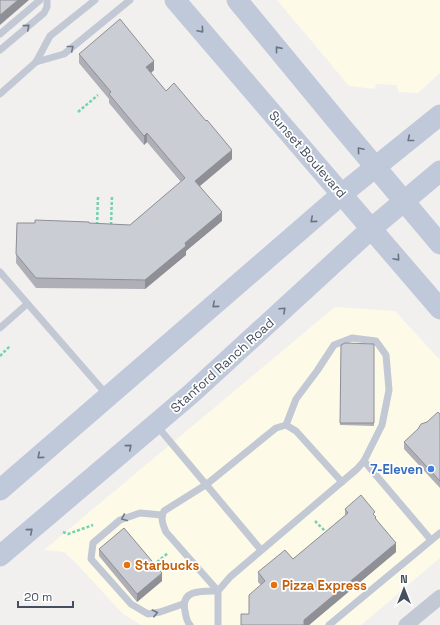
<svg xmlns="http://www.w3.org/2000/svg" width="440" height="625" font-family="'Space Grotesk',sans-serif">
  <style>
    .commercial { fill: #fdfae7 }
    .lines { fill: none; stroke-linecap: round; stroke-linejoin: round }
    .path { stroke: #70d3b1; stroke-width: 2.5; stroke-dasharray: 3 2; stroke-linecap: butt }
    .service { stroke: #c2c9d5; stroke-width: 7 }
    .minor { stroke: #c2c9d5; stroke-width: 15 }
    .secondary { stroke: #c0c9d9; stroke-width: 21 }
    .wall { fill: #afb0b7 }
    .shaded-wall { fill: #8e9095 }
    .building { fill: #cbcdd5; stroke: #8e9095 }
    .oneway { stroke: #717a88 }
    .oneway2 { stroke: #6b7483 }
    .shop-dot { fill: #3f7fe0; stroke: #fff; stroke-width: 1.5 }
    .food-dot { fill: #e8710a; stroke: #fff; stroke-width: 1.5 }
    .labels { text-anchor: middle; stroke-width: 3.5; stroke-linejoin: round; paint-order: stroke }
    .street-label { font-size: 13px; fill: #464f5e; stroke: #fff }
    .shop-label { font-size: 13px; font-weight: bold; fill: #366cbe; stroke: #fff; text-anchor: end }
    .food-label { font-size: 13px; font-weight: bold; fill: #c56008; stroke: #fff; text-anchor: start }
  </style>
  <rect width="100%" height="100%" fill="#f2efef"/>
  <g class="commercial">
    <polygon points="277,0 440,0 440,73 418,93 399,92 396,85 376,84 375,89 349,86"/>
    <polygon points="335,307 395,311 440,360 440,558 361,625 141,625 123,614 76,563 64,552 44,550"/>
  </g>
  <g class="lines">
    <g class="path">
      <polyline points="78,112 98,95"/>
      <polyline points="97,225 98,196"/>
      <polyline points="111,225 112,196"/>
      <polyline points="0,356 10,346"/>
      <polyline points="315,521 326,532"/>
      <polyline points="63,532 68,534 93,525"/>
      <polyline points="157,562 168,553"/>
    </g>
    <g class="service">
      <polyline points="0,34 40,0"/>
      <polyline points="0,50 44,13 47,7 47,0"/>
      <polyline points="36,62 64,54 130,0"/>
      <polyline points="0,94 36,62 50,36 95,0"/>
      <polyline points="0,272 107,395"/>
      <polyline points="0,328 27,304"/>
      <polyline points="157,426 261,550"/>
      <polyline points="364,461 431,540"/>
      <polyline points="162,515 140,513 120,520 93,543 91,559 131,604 148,614 160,612 183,604"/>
      <path d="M218,591l-52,-59c-3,-7 -6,-14 -2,-21l43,-27 69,-56 10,-3 10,6 46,51"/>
      <path d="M190,625c-4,-4 -4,-9 -5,-14 -5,-22 18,-20 33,-20"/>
      <polyline points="218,625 218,591 230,577 357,469 364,461 382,425 389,390 386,355 376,341 352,338 334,345 317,371 296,399 286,425"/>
      <polyline points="329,625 440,533"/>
    </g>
    <polyline class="minor" points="406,625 440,597"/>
    <g class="secondary">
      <polyline points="175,0 440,309"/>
      <polyline points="237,0 341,126 440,244"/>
      <polyline points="0,490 342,194 440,115"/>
      <polyline points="0,556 192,393 372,228 440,171"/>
    </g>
  </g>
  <g class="wall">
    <polygon points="79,54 154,70 151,73 166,91 232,159 200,186 222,221 186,251 186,255 145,289 36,288 16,263 17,223 89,223 130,225 181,182 147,142 144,145 109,103 109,99 79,63"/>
    <polygon points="374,344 374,426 340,425 341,345"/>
    <polygon points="440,414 440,488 404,449 404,442 427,422"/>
    <polygon points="345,509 375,516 376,519 396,552 309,625 241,625 249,614 261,585 258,582 258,572 293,559 345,516"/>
    <polygon points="99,549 162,581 137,602 99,556"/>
  </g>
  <g class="shaded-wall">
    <polygon points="18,0 29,0 0,25 0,15"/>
    <polygon points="154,61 154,70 146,77 146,67"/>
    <polygon points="147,133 147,142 144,145 144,136"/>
    <polygon points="232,150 232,159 195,190 195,181"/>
    <polygon points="222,212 222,221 186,251 186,255 145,289 145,280 185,243"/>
    <polygon points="396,543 396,552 309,625 304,625 304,620"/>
    <polygon points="162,573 162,581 137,602 137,594"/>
  </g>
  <g class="building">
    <polygon points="0,0 18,0 0,15"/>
    <polygon points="120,19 154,61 146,67 166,91 174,83 206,121 207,120 232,150 195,181 222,212 185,243 186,246 145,280 36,278 16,254 17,223 35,223 35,220 89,222 89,223 130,225 185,178 147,133 144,136 109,94 111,92 79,54"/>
    <polygon points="345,343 374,344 374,423 340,423 341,345"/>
    <polygon points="438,412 440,414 440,481 404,442 418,429 421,424 427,422"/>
    <polygon points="361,495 375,512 373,514 376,517 375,518 396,543 304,620 304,625 241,625 241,614 249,614 249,595 265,581 258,572 285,550 293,559 348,513 345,509"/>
    <polygon points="124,528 162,573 137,594 99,549"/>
  </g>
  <defs><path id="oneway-chevron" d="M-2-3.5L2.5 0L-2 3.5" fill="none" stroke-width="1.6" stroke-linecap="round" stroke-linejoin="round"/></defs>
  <g class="oneway">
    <use href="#oneway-chevron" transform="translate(27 27) rotate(-40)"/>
    <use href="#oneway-chevron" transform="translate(71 48) rotate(-39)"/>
    <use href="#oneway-chevron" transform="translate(124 518) rotate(157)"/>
    <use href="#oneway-chevron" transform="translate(155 613) rotate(-13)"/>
  </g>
  <g class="oneway2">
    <use href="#oneway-chevron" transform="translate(201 30) rotate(49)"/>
    <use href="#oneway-chevron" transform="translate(278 49) rotate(-129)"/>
    <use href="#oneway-chevron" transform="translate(410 139) rotate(141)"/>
    <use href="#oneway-chevron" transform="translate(360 150) rotate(-130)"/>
    <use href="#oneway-chevron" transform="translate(313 220) rotate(139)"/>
    <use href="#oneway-chevron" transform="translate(397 258) rotate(49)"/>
    <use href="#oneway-chevron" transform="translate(215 305) rotate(139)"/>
    <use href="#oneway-chevron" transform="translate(283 310) rotate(-43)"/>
    <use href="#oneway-chevron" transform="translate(129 447) rotate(-40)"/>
    <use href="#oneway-chevron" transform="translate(40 456) rotate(140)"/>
    <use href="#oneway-chevron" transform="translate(30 531) rotate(-40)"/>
  </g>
  <circle class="shop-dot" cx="431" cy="469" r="4"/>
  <g class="food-dot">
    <circle cx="127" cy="565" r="4"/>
    <circle cx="274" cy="585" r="4"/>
  </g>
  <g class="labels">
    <g class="street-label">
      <text transform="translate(308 154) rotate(49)" y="5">Sunset Boulevard</text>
      <text transform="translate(222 365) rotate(-42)" y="5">Stanford Ranch Road</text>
    </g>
    <g class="shop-label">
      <text x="423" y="474">7-Eleven</text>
    </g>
    <g class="food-label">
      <text x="135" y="570">Starbucks</text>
      <text x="282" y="590">Pizza Express</text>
    </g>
  </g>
  <g transform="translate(404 589)" stroke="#ffffff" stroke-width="3" paint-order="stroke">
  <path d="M0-3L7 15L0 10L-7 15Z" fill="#464f5e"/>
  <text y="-6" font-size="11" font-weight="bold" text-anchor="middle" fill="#464f5e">N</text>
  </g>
  <path d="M18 601v6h55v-6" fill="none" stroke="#464f5e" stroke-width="2"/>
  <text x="24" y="601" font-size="12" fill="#464f5e" stroke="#ffffff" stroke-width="3" paint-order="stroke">20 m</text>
</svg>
